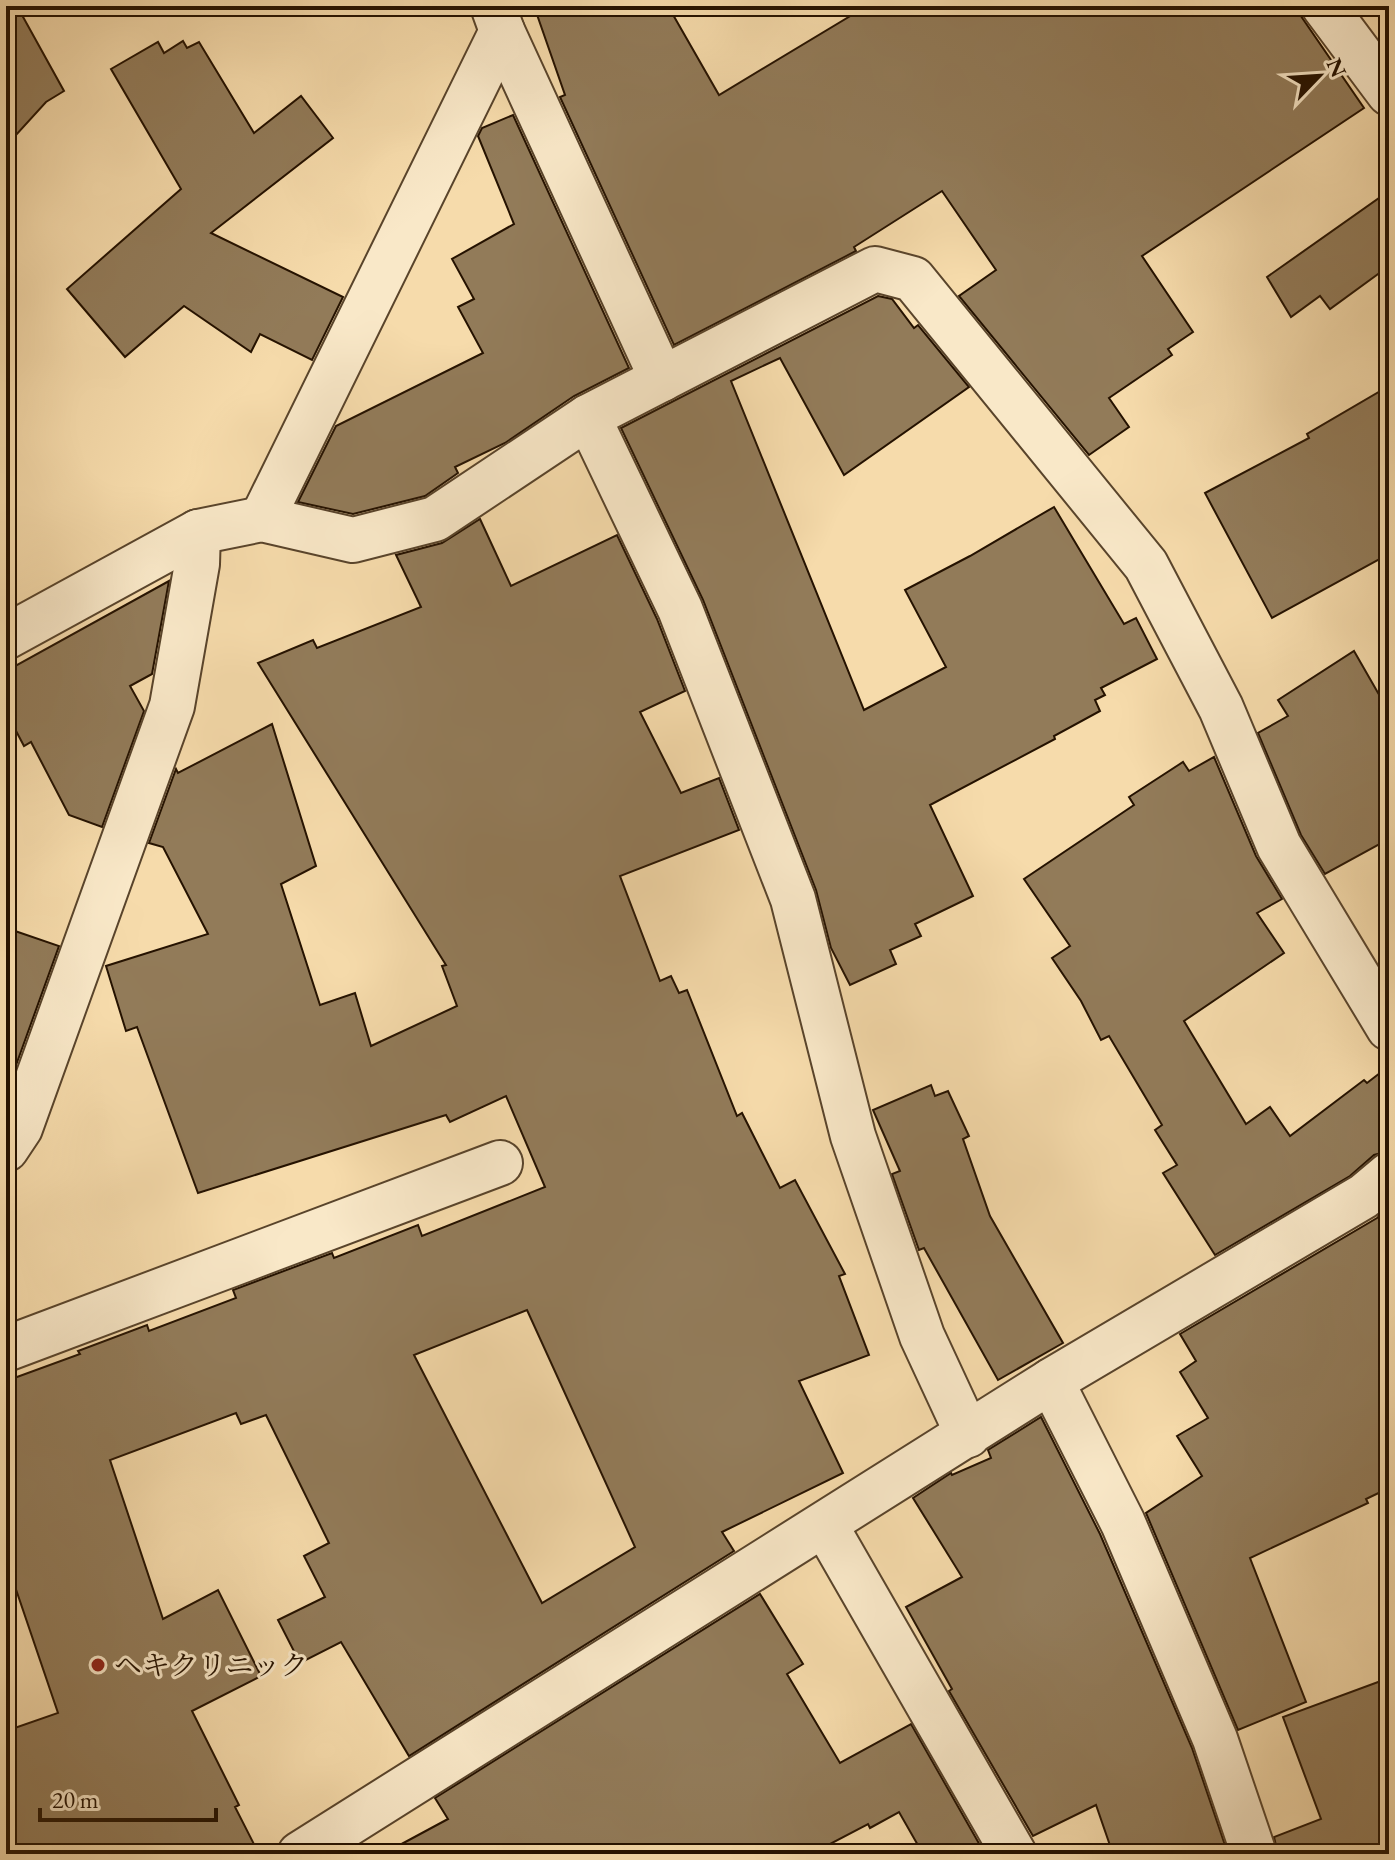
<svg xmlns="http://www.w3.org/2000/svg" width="1395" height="1860" font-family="'EB Garamond','Noto Serif JP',serif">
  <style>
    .building { fill: #927b59; stroke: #251200; stroke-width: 2; fill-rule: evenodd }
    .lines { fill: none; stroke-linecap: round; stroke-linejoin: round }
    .minor-casing { stroke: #59442b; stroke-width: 48 }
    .minor { stroke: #f9e8c8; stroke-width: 44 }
    .poi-dot { fill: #8f2418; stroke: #f9e8c8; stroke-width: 3 }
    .labels { text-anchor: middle; stroke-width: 6; stroke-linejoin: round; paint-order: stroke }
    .poi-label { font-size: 28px; fill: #251200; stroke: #f9e8c8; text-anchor: start }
  </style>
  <rect width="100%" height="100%" fill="#f6dbab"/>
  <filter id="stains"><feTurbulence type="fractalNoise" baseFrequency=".0025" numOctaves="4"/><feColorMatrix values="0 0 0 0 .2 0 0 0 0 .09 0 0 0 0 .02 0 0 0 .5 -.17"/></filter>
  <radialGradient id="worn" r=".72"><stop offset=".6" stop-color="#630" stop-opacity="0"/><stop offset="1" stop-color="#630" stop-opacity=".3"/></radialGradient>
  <g class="building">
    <polygon points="6,6 17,6 64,91 46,102 6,146"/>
    <polygon points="534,6 668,6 719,95 867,6 1294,6 1364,108 1142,256 1193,332 1168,349 1172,355 1109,398 1129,427 1089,455 959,296 996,270 942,191 854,247 856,251 674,345 560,97 565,95"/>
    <polygon points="183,41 187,48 199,42 254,133 301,96 333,138 211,233 343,297 312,360 260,334 251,352 184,306 125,357 67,289 181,189 111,69 158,42 164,53"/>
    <polygon points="513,115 629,368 574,396 505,443 455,467 458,473 425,496 353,514 298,502 336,426 483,353 458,307 474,299 452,259 514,224 478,136 482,128"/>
    <polygon points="1389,191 1389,266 1330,309 1320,296 1291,317 1267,277"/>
    <polygon points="878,296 892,299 914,328 918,325 969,387 844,475 780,358 731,381 864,710 946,667 905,590 970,556 1054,507 1124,624 1136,618 1157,659 1101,688 1105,695 1095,700 1100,711 1054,736 1055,739 930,805 973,896 915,924 921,936 890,950 896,964 850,985 831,948 816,890 703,600 621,428"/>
    <polygon points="1389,386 1389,554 1272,618 1205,493 1309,438 1307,434"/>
    <path d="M480,519l31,67 106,-51 40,84 28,72 -45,21 41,81 38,-15 20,52 -119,46 40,105 11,-5 8,17 8,-3 50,126 5,-3 38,75 15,-8 50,94 -6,2 30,79 -70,26 44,92 -121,59 12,19 -325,205 -68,-114 -41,21 -22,-43 47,-23 -21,-41 25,-13 -63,-128 -25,9 -5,-11 -126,47 53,159 55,-29 43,86 -69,35 47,94 -4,2 24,47h-253v-123l52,-18 -52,-153v-179l74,-27 -2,-3 69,-26 2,6 87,-33 -3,-8 99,-37 2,5 84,-33 4,11 123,-49 -39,-91 -56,26 -4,-7 -248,78 -61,-166 -11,4 -20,-65 102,-32 -45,-87 -14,-4 27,-74 2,4 94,-49 44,142 -35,18 39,121 35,-12 16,53 86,-40 -15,-40 4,-1 -188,-302 55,-23 4,8 104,-41 -25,-52 46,-12zM527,1310l108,237 -93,56 -128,-248z"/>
    <polygon points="169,581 152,674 130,686 144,711 102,827 69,815 31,742 24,746 6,712 6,671"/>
    <polygon points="1354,651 1389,712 1389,839 1325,874 1301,835 1258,733 1288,716 1278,700"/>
    <polygon points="1214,757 1256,856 1282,899 1257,913 1284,953 1184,1021 1246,1124 1270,1107 1290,1136 1364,1080 1367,1083 1389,1066 1389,1151 1374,1155 1350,1176 1215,1255 1163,1173 1177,1165 1155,1130 1162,1125 1109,1036 1101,1040 1081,1001 1052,958 1070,946 1024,879 1134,805 1129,797 1183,762 1189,771"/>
    <polygon points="15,931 59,946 6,1093 6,956"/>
    <polygon points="931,1085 935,1096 948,1091 969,1136 963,1139 990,1216 1063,1343 998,1380 924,1248 919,1250 892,1174 900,1171 873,1110"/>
    <polygon points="1389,1208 1389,1488 1366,1499 1368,1503 1250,1558 1306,1702 1238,1730 1146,1513 1202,1476 1177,1436 1208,1418 1180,1372 1196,1361 1180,1334 1377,1218"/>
    <polygon points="1041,1417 1100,1534 1192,1748 1228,1854 1113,1854 1096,1805 1033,1836 949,1691 952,1689 906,1607 962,1577 913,1498 951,1473 952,1475 991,1458 988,1450"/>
    <polygon points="760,1594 803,1664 787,1674 840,1763 911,1724 985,1854 923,1854 899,1812 870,1828 868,1824 811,1854 383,1854 448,1819 435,1798"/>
    <polygon points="1389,1678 1389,1854 1278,1854 1274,1837 1321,1819 1283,1717"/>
  </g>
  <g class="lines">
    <g class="minor-casing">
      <g id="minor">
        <polyline points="1324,6 1389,93"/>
        <polyline points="502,31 662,379"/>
        <polyline points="588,417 680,609 793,899 853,1136 922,1336 968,1435"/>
        <polyline points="262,519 502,31 493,6"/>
        <polyline points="6,637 198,532 262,519 353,540 435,519 588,417 875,269 913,279 1146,565 1221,708 1279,846 1389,1028"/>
        <polyline points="6,1149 20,1128 172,706 197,564 198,532"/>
        <polyline points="6,1349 500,1163"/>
        <polyline points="1051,1381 1123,1523 1215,1739 1254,1854"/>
        <polyline points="825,1525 1014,1854"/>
        <polyline points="300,1854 1051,1381 1364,1196 1389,1175"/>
      </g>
    </g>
    <use href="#minor" class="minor"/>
  </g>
  <circle class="poi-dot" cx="98" cy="1665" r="8"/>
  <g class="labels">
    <g class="poi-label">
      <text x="114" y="1675">ヘキクリニック</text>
    </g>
  </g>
  <rect width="1395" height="1860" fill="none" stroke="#f6dbab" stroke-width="32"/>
  <rect x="8" y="8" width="1379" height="1844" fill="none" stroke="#251200" stroke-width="4"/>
  <rect x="16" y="16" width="1363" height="1828" fill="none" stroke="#251200" stroke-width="2"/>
  <g transform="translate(1319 76) rotate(65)" stroke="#f9e8c8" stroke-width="6" paint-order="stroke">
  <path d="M0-6L14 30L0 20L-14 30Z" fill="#251200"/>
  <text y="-12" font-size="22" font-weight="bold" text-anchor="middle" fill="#251200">N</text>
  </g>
  <path d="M40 1808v12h176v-12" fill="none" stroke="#251200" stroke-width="4"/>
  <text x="52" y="1808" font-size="24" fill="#251200" stroke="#f9e8c8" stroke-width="6" paint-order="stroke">20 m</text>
  <rect width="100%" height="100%" filter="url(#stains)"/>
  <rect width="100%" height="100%" fill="url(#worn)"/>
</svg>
